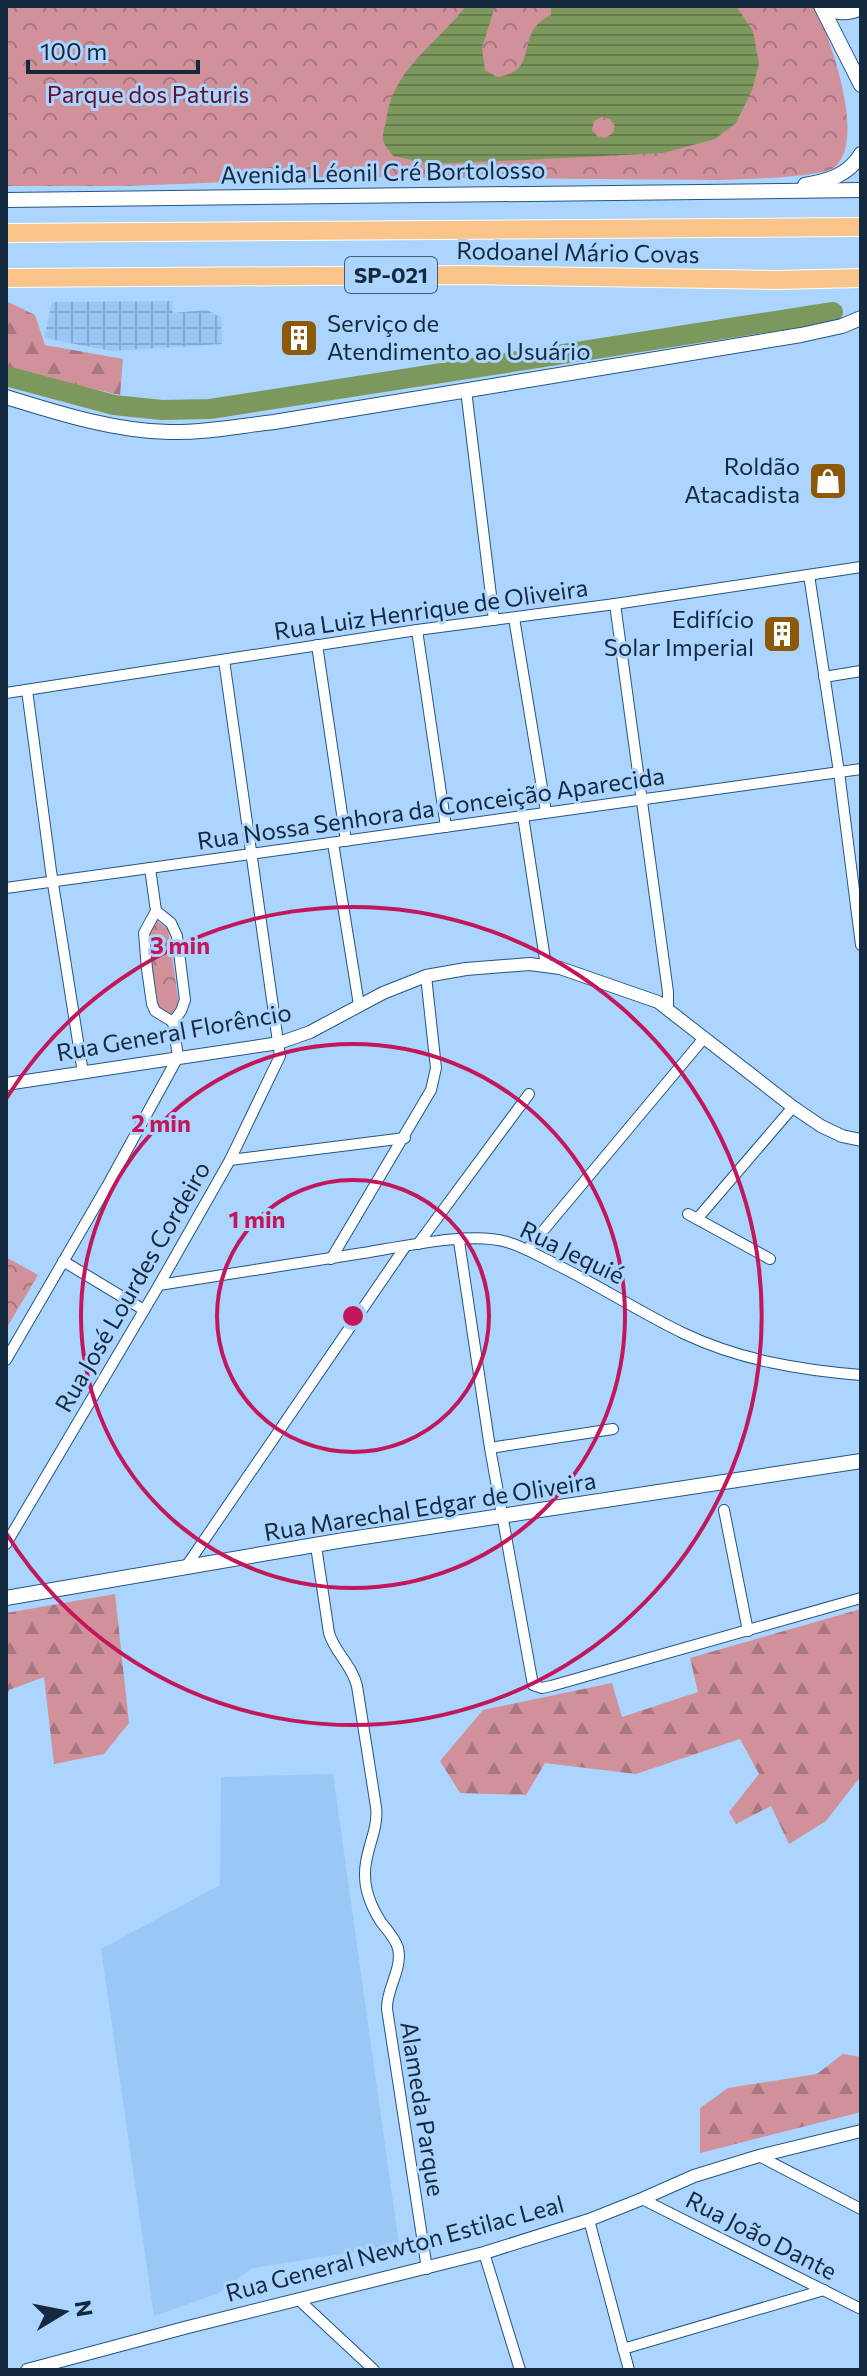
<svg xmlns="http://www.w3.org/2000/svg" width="867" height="2376" font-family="Commissioner,sans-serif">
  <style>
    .built { fill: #9ac7f5 }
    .industrial { fill: url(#industrial-grid) }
    .forest { fill: url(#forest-firs) }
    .park { fill: url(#park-crowns) }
    .water { fill: url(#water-rules); fill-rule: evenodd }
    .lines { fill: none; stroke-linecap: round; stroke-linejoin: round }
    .river { stroke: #7c985d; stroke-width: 20 }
    .minor-casing { stroke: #235582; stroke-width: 12 }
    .tertiary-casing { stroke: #235582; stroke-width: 14 }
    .secondary-casing { stroke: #235582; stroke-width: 16 }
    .motorway-casing { stroke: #fff; stroke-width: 20 }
    .minor { stroke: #fff; stroke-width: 10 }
    .tertiary { stroke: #fff; stroke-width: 12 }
    .secondary { stroke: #fff; stroke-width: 14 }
    .motorway { stroke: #fac58a; stroke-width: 18 }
    .ring { fill: none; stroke: #c2185b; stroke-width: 4 }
    .labels { text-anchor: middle; stroke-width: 6; stroke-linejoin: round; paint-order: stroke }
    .shield { fill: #abd4fe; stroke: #415c77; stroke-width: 2 }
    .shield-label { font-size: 22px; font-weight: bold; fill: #14293d }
    .park-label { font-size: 24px; fill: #650f2a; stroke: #abd4fe }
    .street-label { font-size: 24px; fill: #14293d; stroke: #abd4fe }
    .poi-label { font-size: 24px; fill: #14293d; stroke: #abd4fe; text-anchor: end }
    .centre { fill: #c2185b; stroke: #abd4fe; stroke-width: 4 }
    .ring-label { font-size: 24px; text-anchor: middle; font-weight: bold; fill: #c2185b; stroke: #abd4fe; stroke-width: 6; stroke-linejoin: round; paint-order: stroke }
  </style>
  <defs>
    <pattern id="industrial-grid" width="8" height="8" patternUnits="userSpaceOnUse" patternTransform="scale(2)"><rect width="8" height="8" fill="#9ac7f5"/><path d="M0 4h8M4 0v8" fill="none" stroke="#84abd3"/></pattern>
    <pattern id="forest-firs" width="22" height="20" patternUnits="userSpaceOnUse" patternTransform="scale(2)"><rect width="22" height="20" fill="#d0919b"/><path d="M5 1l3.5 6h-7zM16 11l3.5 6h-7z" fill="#a87680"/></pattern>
    <pattern id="park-crowns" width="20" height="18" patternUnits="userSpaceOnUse" patternTransform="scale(2)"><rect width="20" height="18" fill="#d0919b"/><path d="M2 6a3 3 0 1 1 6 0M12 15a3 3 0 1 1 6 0" fill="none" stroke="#a87680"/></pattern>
    <pattern id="water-rules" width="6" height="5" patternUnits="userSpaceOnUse" patternTransform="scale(2)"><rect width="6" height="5" fill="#7c985d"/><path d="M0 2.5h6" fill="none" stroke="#647c4e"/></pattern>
  </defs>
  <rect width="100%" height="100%" fill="#abd4fe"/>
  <polygon class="built" points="333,1774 399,2245 252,2268 219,2293 154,2316 101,1949 220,1885 221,1777"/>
  <polygon class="industrial" points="172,301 173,313 206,310 221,317 222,344 111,351 44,338 52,302"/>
  <g class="forest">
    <polygon points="6,301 35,315 45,345 123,359 120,395 6,369"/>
    <polygon points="115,1594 129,1723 104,1754 54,1764 44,1677 9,1690 6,1698 6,1613"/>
    <polygon points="861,1609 861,1776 826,1821 789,1844 771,1806 736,1824 729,1812 759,1774 740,1739 636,1774 545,1763 526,1795 460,1793 440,1761 483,1710 612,1683 622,1717 698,1692 690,1658"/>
    <polygon points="843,2054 861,2057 861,2112 700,2153 700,2108 728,2088 817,2074"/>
  </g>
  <g class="park">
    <path d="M6,6h809c16,36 52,134 19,162 -19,10 -91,11 -115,12l-364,-3 -228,9h-121z"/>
    <polygon points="157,921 168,929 179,1005 171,1014 159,1010 147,932"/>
    <polygon points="6,1257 38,1275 6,1329"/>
  </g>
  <path class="water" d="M466,6h29l-13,42 3,22 12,7c6,-1 13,-3 18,-6 19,-14 4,-41 36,-56v-9h185l17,25 6,33 -7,26 -16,33 -21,16 -52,14 -139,7 -93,4 -38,-8c-3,-5 -9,-11 -10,-16 -1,-5 2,-14 3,-19 6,-52 51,-77 80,-115zM602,117l8,2 5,7 -2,7 -8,5 -8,-2 -5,-6 2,-9z"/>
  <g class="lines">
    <polyline class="river" points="6,376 114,405 162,410 210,409 833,312"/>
    <g class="minor-casing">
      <g id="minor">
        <polyline points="466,390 494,620"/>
        <polyline points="809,575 839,772 861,945"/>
        <polyline points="615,604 668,992 668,1008"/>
        <polyline points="514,618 546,812"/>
        <polyline points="417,630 446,827"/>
        <polyline points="317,645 346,841"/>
        <polyline points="824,677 861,671"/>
        <polyline points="27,690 51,871 83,1073"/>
        <polyline points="6,693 417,630 615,604 861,567"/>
        <polyline points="523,816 546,966"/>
        <polyline points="333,843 359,1005"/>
        <polyline points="150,868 156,911 144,933 147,969 152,1004 155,1011 173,1022"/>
        <polyline points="6,888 861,769"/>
        <polyline points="230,1160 405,1138"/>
        <polyline points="688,1214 770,1259"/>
        <polyline points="697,1219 793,1107"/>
        <polyline points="459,1241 490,1448 533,1685 542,1688 551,1686 861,1598"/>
        <polyline points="418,1244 529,1094"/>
        <polyline points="527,1250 704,1038"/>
        <polyline points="331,1259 431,1090 436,1068 426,976"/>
        <polyline points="63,1261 144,1310"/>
        <path d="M159,1285c68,-11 136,-21 204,-32 38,-6 108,-22 144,-11 17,5 34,15 50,23 43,21 84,48 128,69 55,26 115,36 176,41"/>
        <polyline points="6,1360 110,1181 178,1057 173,1022 181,1011 185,1000 177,936 171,923 156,911"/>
        <polyline points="490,1448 613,1429"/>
        <polyline points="724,1510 748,1631"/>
        <polyline points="6,1544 159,1285 230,1160 280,1056 224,660"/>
        <path d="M316,1546l13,87c6,20 23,32 28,53l19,121c3,24 -12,44 -11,68 0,17 7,33 16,47 6,8 14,16 17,26 5,21 -12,41 -11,61l40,260"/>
        <polyline points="185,1568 405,1247"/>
        <polyline points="759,2156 861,2209"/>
        <polyline points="642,2199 861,2309"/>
        <polyline points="589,2220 629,2370"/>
        <polyline points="484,2253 520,2370"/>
        <polyline points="299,2300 374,2370"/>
        <polyline points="623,2349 824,2290"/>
      </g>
    </g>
    <g class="tertiary-casing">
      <g id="tertiary">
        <polyline points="6,1084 279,1043 310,1032 383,993 426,976 466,969 530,964 560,968 658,1002 793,1107 821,1126 842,1136 861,1140"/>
        <polyline points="27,2370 188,2327 484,2253 589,2220 642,2199 694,2176 759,2156 861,2131"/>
      </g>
    </g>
    <g class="secondary-casing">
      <g id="secondary">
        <polyline points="821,6 861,85"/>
        <path d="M824,6c10,8 25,8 37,2"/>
        <path d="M805,185c23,-4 44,-10 56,-31"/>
        <polyline points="6,200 861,190"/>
        <path d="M6,397c52,16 108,34 163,35 35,1 70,-6 105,-10l527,-87 41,-9 19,-8"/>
        <polyline points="6,1598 344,1540 861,1461"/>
      </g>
    </g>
    <g class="motorway-casing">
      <g id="motorway">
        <polyline points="6,233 861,227"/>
        <polyline points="6,278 466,275 776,280 861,278"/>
      </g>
    </g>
    <use href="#minor" class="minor"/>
    <use href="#tertiary" class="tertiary"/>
    <use href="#secondary" class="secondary"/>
    <use href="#motorway" class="motorway"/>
  </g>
  <g class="ring">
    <circle cx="353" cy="1316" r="136"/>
    <circle cx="353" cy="1316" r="272"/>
    <path d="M6 1099A409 409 0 1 1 6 1533"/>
  </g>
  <defs>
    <g id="building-square" transform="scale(2)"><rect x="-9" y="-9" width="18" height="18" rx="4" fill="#8d5909" stroke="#abd4fe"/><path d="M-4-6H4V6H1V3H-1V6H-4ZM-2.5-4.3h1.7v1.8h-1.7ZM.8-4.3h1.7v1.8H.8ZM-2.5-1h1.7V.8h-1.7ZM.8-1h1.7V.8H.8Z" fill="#fff"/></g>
    <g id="shop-square" transform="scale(2)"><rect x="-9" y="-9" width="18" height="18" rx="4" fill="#8d5909" stroke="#abd4fe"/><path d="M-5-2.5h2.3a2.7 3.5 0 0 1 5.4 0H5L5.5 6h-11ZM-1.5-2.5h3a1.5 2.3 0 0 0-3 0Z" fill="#fff"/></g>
  </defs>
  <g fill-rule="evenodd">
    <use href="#building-square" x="299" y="338"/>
    <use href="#shop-square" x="828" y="481"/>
    <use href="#building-square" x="782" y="634"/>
  </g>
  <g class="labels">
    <rect class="shield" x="345" y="257" width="92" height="36" rx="6"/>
    <g class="shield-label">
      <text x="391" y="283">SP-021</text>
    </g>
    <g class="park-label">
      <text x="148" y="103">Parque dos Paturis</text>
    </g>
    <g class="street-label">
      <text transform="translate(383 173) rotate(-1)" y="8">Avenida Léonil Cré Bortolosso</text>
      <text transform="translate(578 253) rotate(1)" y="8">Rodoanel Mário Covas</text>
      <text transform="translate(431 610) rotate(-8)" y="8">Rua Luiz Henrique de Oliveira</text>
      <text transform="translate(431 809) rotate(-8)" y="8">Rua Nossa Senhora da Conceição Aparecida</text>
      <text transform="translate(174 1033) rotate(-10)" y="8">Rua General Florêncio</text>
      <text transform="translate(572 1253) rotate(26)" y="8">Rua Jequié</text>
      <text transform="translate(133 1287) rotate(-60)" y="8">Rua José Lourdes Cordeiro</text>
      <text transform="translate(430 1507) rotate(-9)" y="8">Rua Marechal Edgar de Oliveira</text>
      <text transform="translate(422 2109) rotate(81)" y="8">Alameda Parque</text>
      <text transform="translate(761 2236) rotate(27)" y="8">Rua João Dante</text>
      <text transform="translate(395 2249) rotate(-15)" y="8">Rua General Newton Estilac Leal</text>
    </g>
    <g class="poi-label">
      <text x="327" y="332" text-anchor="start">Serviço de<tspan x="327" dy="28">Atendimento ao Usuário</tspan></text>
      <text x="800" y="475">Roldão<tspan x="800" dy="28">Atacadista</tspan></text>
      <text x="754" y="628">Edifício<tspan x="754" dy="28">Solar Imperial</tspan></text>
    </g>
  </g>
  <circle cx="353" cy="1316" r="12" class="centre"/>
  <g class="ring-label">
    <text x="180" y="954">3 min</text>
    <text x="161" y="1132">2 min</text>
    <text x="257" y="1228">1 min</text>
  </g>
  <rect width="867" height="2376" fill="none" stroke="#14293d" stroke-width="16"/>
  <g transform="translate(64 2312) rotate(80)" stroke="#abd4fe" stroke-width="6" paint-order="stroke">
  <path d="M0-6L14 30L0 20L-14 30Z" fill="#14293d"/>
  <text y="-12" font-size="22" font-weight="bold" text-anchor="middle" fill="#14293d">N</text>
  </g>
  <path d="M28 60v12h170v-12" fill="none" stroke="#14293d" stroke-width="4"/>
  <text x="40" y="60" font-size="24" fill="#14293d" stroke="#abd4fe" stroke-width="6" paint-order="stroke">100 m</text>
</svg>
